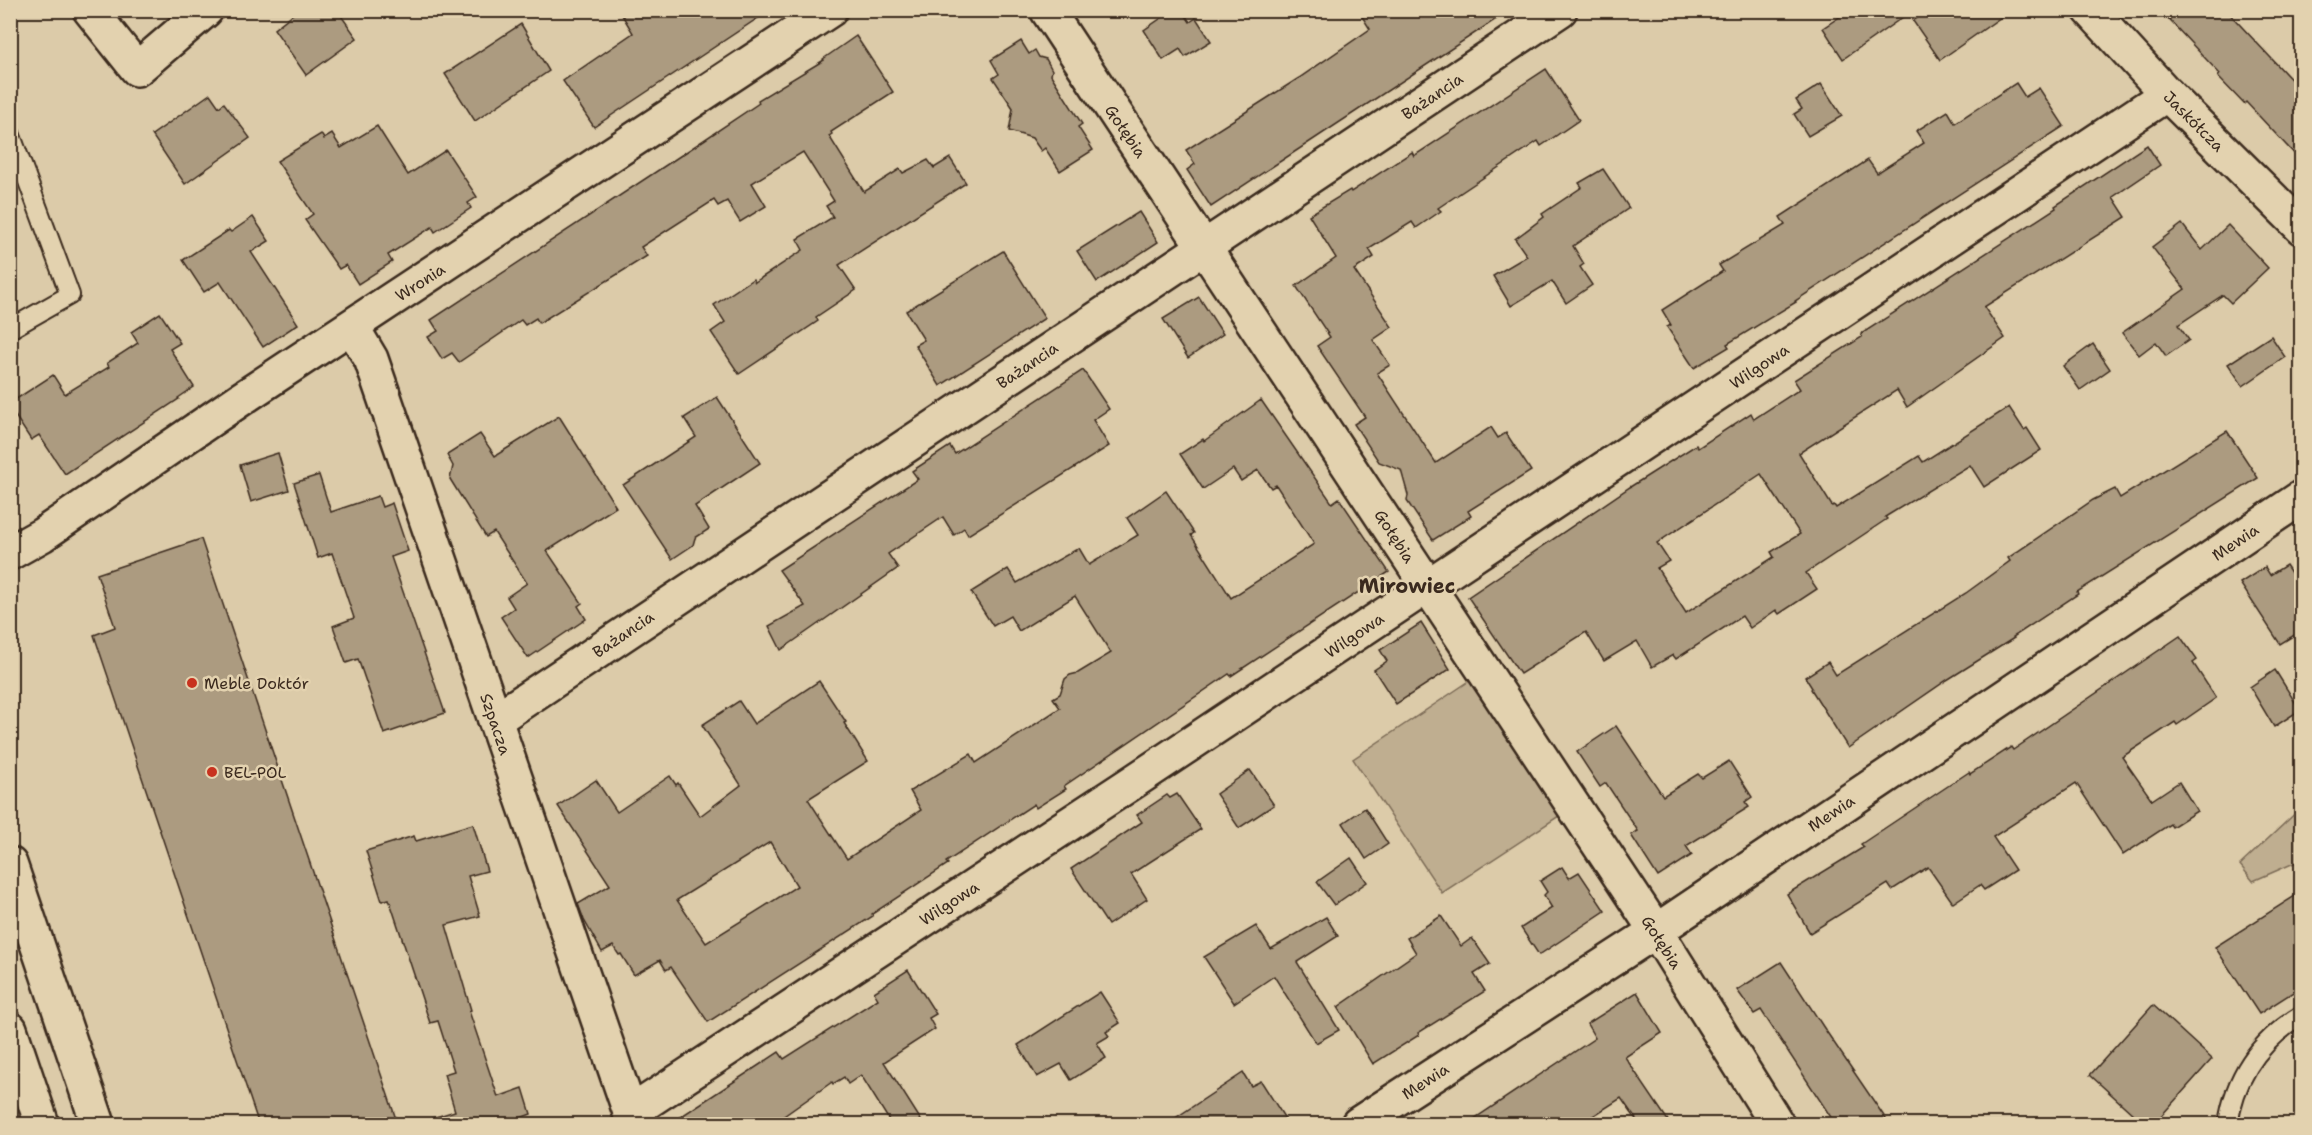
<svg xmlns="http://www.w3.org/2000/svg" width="2312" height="1135" font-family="'Shantell Sans',sans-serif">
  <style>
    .green { fill: #bfae90; stroke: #7d6c57; stroke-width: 1.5 }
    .building { fill: #ac9b80; stroke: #3b2a1e; stroke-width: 1.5; fill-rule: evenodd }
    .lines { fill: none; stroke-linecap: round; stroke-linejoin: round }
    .service-casing { stroke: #3b2a1e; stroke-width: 22 }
    .minor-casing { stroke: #3b2a1e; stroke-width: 38 }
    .secondary-casing { stroke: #3b2a1e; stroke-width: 38 }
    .service { stroke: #e3d2af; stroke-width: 18 }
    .minor { stroke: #e3d2af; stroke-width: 33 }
    .secondary { stroke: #e3d2af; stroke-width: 33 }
    .poi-dot { fill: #c8321e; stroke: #e3d2af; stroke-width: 2 }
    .labels { text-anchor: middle; stroke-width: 5; stroke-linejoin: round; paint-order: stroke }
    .street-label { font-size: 16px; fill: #3b2a1e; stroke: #e3d2af }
    .poi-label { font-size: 16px; fill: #3b2a1e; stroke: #e3d2af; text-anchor: start }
    .quarter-label { font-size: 20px; font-weight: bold; fill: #3b2a1e; stroke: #e3d2af }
  </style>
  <rect width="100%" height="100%" fill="#dccba9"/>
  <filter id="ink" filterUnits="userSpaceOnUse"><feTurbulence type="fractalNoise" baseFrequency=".0167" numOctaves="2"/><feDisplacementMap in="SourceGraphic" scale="12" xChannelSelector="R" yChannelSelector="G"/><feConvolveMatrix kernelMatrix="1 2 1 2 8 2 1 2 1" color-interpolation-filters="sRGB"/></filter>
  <g filter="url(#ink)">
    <g class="green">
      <polygon points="1471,680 1562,814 1442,893 1353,759"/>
      <polygon points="2301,808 2301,860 2253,881 2240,865"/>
    </g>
    <g class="building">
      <polygon points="298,10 337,10 357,38 306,75 274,29"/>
      <polygon points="619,10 770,10 594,127 563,81 633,33"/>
      <polygon points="1173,10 1182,10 1190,22 1196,18 1211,41 1185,57 1180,49 1163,60 1144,30"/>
      <polygon points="1358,10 1510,10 1211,207 1187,170 1195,164 1186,150 1299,78 1370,29"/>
      <polygon points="1850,10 1913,10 1843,59 1823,28"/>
      <polygon points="1929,10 2011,10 1940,60 1913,21"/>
      <polygon points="2160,10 2226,10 2301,90 2301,161 2246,102 2244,104 2218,77 2220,74"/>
      <polygon points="521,24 549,71 475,121 445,74"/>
      <polygon points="856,36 893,92 831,132 832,134 829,136 864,192 900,169 903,173 928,160 934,168 950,158 966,183 839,265 856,290 816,317 818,321 739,374 711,332 725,322 714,305 753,279 755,282 803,250 797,239 833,217 826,206 834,201 803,152 752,183 766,206 740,222 727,201 718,206 714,200 641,247 647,256 539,323 536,318 525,325 521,320 459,362 452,353 442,359 428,337 438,331 431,320 692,148 759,103 758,100 824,60 823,59"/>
      <polygon points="1021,41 1029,54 1035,50 1039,57 1046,59 1052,70 1051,75 1082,124 1078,127 1093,150 1060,171 1045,148 1041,151 1032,138 1009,131 1013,108 993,78 999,74 991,60"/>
      <polygon points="1546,69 1579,120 1541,146 1538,141 1438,208 1441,211 1416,228 1412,222 1369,249 1374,257 1354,270 1392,327 1373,340 1390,365 1377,373 1436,463 1491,427 1498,438 1506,433 1531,471 1468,511 1471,516 1433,540 1407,501 1408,495 1401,470 1379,462 1354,424 1365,417 1317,346 1330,337 1296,286 1336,258 1309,215 1350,190 1351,192 1412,152 1414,156"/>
      <polygon points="2016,83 2025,97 2039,88 2064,126 1795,301 1796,302 1727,344 1729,347 1694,368 1667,327 1671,325 1662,310 1723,271 1719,265 1785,225 1780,217 1868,160 1877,173 1924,143 1916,131 1948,111 1955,123"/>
      <polygon points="1821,84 1842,116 1808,136 1794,114 1802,109 1796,100"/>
      <polygon points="210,94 219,107 224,103 250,138 185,184 152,135"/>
      <polygon points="377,126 408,175 446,150 477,197 468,203 471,208 435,232 432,227 388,255 392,262 358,284 346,265 339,269 305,220 313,214 277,161 321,134 324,139 332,134 341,148"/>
      <path d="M2147,145l13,20 -47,32 13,20 -142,90 21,31 -98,69 -10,-17 -98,63 33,53 2,-1 2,3 83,-52 4,6 86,-55 15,23 3,-2 14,22 -57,37 -14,-22 -85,52 2,2 -81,54 11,16 -38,25 -3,-4 -26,18 -8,-12 -66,43 -3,-4 -21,12 -15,-26 -33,20 -18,-29 -66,42 -52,-77 162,-110 66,-42 2,3 53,-35 3,6 46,-30 -6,-9 68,-43 -1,-3 195,-126 -1,-2zM1761,474l39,60 -29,18 3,5 -88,56 -29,-45 12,-7 -12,-18z"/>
      <polygon points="1603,169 1629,208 1573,246 1584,264 1580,267 1592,285 1566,303 1552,281 1511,306 1493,276 1527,256 1515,239 1544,217 1542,214 1582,187 1579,183"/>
      <polygon points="1139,212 1158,242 1097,282 1077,251"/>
      <polygon points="253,217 269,241 251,252 298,324 263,347 220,282 204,292 183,260 229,230 231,232"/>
      <polygon points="2182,224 2202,250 2228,225 2268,268 2231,303 2223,295 2178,325 2189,340 2166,356 2156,342 2139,355 2122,333 2185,289 2152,247"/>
      <polygon points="1003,251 1045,318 940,386 915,345 924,340 906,311"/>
      <polygon points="1199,297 1223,334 1188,358 1163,319"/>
      <polygon points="160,313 180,343 170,349 194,387 178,398 179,399 65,474 39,435 31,440 10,408 10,403 53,375 65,394 109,367 107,363 138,343 131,332"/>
      <polygon points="2271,336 2285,357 2243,386 2228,364"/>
      <polygon points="2093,344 2110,369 2080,390 2063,366"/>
      <polygon points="1083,370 1109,409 1093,420 1109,446 968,535 964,528 954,535 943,517 888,554 898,568 781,650 769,626 805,606 779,570 918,479 912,471 950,446 955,454"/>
      <polygon points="717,397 760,463 695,506 709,529 695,538 693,545 672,559 623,485 696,437 684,418"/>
      <path d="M1261,400l71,103 7,-5 50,74 -158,104 -2,-2 -165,112 2,3 -30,19 -2,-4 -88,58 2,2 -76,50 1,2 -165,106 -37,-55 -5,3 -6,-10 -26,15 -13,-21 -2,1 -6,-9 -11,6 -18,-32 -6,-16 32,-19 -52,-79 38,-26 21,32 53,-36 6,9 2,-2 22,33 41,-31 -39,-60 37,-24 15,23 65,-43 27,41 -2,1 24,38 -60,38 39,60 74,-49 -11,-19 61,-37 5,9 84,-55 -7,-10 7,-4 5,-15 5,-4 8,-2 33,-20 -36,-57 -56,35 -9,-15 -17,10 -22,-34 37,-23 9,14 62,-35 10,17 49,-30 -11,-17 39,-27 28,42 -3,2 40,63 83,-54 -38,-59 -5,3 -13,-18 -17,11 -8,-12 -30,20 -23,-35 23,-15 1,2zM770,842l27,44 -91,57 -29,-43z"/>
      <polygon points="559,416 616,507 547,551 582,603 578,606 586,619 528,658 501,617 514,608 507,597 527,583 494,532 486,537 450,479 453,466 447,455 480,434 495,456"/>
      <polygon points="2227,431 2258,478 2077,592 2078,594 2013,637 2014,638 1947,680 1848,748 1811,689 1812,688 1805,677 1828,662 1836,675 1966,593 2010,561 2008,558 2093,500 2115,489 2120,498"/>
      <polygon points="278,453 289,490 251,502 240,465"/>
      <polygon points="319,475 331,512 378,496 382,507 392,503 408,551 391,557 445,713 384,734 358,659 346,663 333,626 354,618 332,553 318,558 294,483"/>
      <polygon points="201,539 398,1125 259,1125 94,635 115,627 97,574"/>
      <polygon points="2286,565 2301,588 2301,631 2280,644 2240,583 2265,567 2270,575"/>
      <polygon points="1421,623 1450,669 1396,704 1374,670 1387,661 1380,650"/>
      <polygon points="2180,636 2197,660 2193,663 2216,698 2177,725 2175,722 2122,757 2152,800 2179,782 2197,811 2172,827 2170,824 2123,855 2076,783 1993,837 2015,870 1984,890 1980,885 1953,903 1928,867 1892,890 1888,884 1810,933 1787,894 1864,847 1861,844 1969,772 1970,774 2011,747 2013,750"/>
      <polygon points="2275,670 2300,710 2274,727 2250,687"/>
      <polygon points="1616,726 1663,796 1698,774 1702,778 1729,761 1752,797 1745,802 1749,807 1686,846 1692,855 1658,877 1631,835 1638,831 1606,783 1600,787 1577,752"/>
      <polygon points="1250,770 1274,805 1239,828 1216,794"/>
      <polygon points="1177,794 1201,829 1131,874 1147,899 1108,925 1071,869 1142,822 1137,815 1167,795 1170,798"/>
      <polygon points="1365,808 1388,844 1366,859 1343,823"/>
      <polygon points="473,824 487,871 468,876 480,916 446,925 471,1010 469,1011 498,1097 523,1088 531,1114 507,1123 507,1125 430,1125 429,1119 455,1111 444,1074 454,1071 438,1021 430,1023 389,899 382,901 366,851 414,836 416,841"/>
      <polygon points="1351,858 1367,882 1334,905 1317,882"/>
      <polygon points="1562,867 1569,878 1579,872 1605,911 1539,955 1521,928 1552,908 1544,895 1547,892 1540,881"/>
      <polygon points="2301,892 2301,987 2259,1014 2215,947"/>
      <polygon points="1441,916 1461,946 1472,938 1490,964 1474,974 1485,991 1418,1033 1419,1035 1373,1064 1338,1007 1416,953 1407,938"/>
      <polygon points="1326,917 1338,936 1297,962 1339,1030 1316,1043 1274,976 1234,1003 1204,957 1256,926 1271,949"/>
      <polygon points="1781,962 1824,1028 1890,1125 1836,1125 1761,1010 1754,1014 1737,990"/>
      <polygon points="908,970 936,1014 929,1018 935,1029 884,1062 924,1125 892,1125 861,1075 848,1084 844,1077 833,1084 832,1082 771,1125 668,1125 779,1052 784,1059 878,999 874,992"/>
      <polygon points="1100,992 1120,1023 1106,1032 1109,1036 1097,1043 1106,1058 1071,1080 1061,1064 1037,1077 1018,1045"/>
      <polygon points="1637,992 1662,1033 1625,1057 1671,1125 1640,1125 1621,1098 1579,1125 1465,1125 1595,1038 1587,1024"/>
      <polygon points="2153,1005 2212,1059 2153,1125 2145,1125 2090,1075"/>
      <polygon points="1243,1073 1251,1086 1261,1081 1289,1125 1165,1125"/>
    </g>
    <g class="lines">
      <g class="service-casing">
        <g id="service">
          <polyline points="10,133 70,295 10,329"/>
          <path d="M2228,1124c7,-48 32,-84 74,-109"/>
        </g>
      </g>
      <g class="minor-casing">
        <g id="minor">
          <polyline points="90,10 137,69 206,10"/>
          <polyline points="1047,10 1656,931 1777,1124"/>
          <polyline points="2090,10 2167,94 2302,228"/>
          <polyline points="352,327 371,359 634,1124"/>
          <polyline points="10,553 42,535 241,399 830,10"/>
          <polyline points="495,720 1560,10"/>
          <polyline points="630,1113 1136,780 2167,94"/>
          <polyline points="1358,1124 1656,931 2302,497"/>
        </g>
      </g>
      <g class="secondary-casing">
        <g id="secondary">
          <polyline points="10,864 98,1124"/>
          <polyline points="10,1029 42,1124"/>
        </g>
      </g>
      <use href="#service" class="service"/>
      <use href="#minor" class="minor"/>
      <use href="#secondary" class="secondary"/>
    </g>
  </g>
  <g class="poi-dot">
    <circle cx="192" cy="683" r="6"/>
    <circle cx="212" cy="772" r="6"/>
  </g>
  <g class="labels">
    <g class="street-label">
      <text transform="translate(1432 96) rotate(-34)" y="6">Bażancia</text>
      <text transform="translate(2194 121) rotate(45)" y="6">Jaskółcza</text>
      <text transform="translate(1126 131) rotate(56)" y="6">Gołębia</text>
      <text transform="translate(420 282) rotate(-33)" y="6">Wronia</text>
      <text transform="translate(1027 365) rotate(-34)" y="6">Bażancia</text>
      <text transform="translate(1759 366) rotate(-34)" y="6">Wilgowa</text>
      <text transform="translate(1395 536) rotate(57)" y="6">Gołębia</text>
      <text transform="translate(2235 542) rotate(-34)" y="6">Mewia</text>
      <text transform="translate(623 634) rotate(-34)" y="6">Bażancia</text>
      <text transform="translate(1354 635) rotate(-34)" y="6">Wilgowa</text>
      <text transform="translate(496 724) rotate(71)" y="6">Szpacza</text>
      <text transform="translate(1831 813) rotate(-34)" y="6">Mewia</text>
      <text transform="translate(949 903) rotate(-33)" y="6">Wilgowa</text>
      <text transform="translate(1662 942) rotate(57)" y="6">Gołębia</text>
      <text transform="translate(1425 1081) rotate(-33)" y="6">Mewia</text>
    </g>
    <g class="poi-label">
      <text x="204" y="689">Meble Doktór</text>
      <text x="224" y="778">BEL-POL</text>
    </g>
    <g class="quarter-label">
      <text x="1407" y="593">Mirowiec</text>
    </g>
  </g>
  <rect width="2312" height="1135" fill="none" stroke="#e3d2af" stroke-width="36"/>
  <rect x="18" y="18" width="2276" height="1099" fill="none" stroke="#3b2a1e" stroke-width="2" filter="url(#ink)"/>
</svg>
